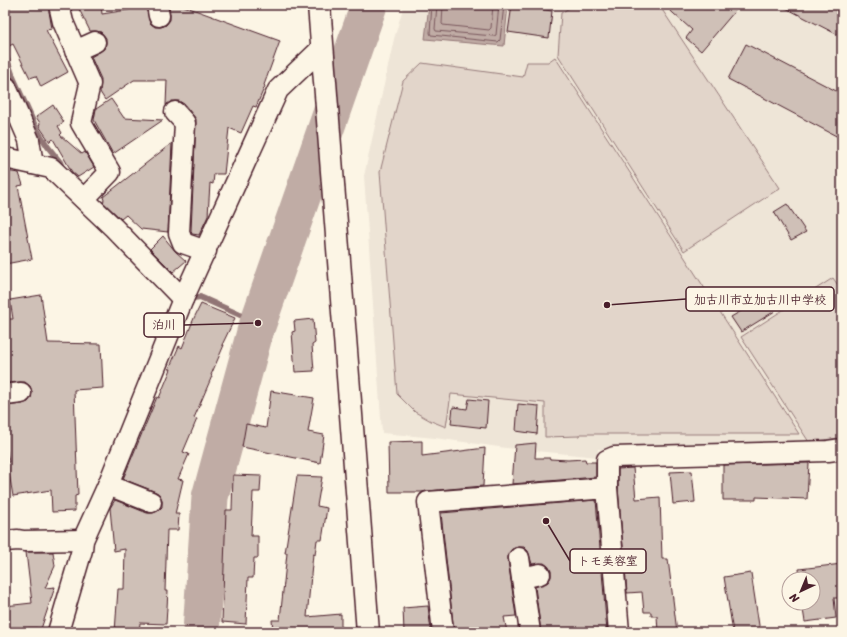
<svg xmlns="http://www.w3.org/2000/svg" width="847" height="637" font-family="Sriracha,'Klee One',sans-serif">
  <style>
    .built { fill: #eee5d7 }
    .green { fill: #e2d5ca; stroke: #967a7a }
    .water { fill: #c0aca5; stroke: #917474 }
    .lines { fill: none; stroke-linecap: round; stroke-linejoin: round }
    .shore { stroke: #79575c; stroke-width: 1 }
    .stream { stroke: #917474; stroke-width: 6 }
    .river { stroke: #c0aca5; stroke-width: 37 }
    .building { fill: #cfc0b7; stroke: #4a1f2b }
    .street-casing { stroke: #4a1f2b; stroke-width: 23 }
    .secondary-casing { stroke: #4a1f2b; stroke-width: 25 }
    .street { stroke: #fcf5e5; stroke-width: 20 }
    .secondary { stroke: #fcf5e5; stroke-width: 22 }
    .leader { fill: none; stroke: #4a1f2b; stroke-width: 1.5 }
    .callout-dot { fill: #4a1f2b; stroke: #fcf5e5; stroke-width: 1.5 }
    .callout { fill: #fcf5e5; stroke: #4a1f2b; stroke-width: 1.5 }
    .callout-label { font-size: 12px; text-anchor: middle; font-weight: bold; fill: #4a1f2b }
  </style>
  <rect width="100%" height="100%" fill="#fcf5e5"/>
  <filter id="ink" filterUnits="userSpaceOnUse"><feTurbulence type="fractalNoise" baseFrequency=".025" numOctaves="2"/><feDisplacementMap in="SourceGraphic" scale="8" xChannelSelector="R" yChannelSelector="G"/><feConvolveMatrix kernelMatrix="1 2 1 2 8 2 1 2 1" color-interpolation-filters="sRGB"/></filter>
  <g filter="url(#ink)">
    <polygon class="built" points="404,5 842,5 842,439 819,444 615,451 598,449 598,457 506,448 435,438 382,433 364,176 394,39"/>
    <g class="green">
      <polygon points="574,5 659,5 780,188 684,251 558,55 561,13"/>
      <polygon points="555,57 799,434 580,434 579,436 545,437 545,403 451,394 446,427 431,421 415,412 397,394 380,172 403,81 422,63 523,77 527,62 548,62"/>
      <polygon points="833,278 842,291 842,436 839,438 809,442 741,337"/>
    </g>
    <polygon class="water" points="429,5 508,5 504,46 425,39"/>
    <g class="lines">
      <g class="shore">
        <polyline points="432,5 430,33 431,35 498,42 500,40 504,5"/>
        <polyline points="437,5 435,29 436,31 494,36 496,35 499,5"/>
        <polyline points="443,5 442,24 443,25 489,30 491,28 493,5"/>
      </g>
      <g class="stream">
        <polyline points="5,53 13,77 36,128 48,147 60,162 63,171"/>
        <polyline points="187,299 200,297 258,323"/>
      </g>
      <polyline class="river" points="201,632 210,497 255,332 369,5"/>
    </g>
    <g class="building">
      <polygon points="5,5 48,5 52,29 46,30 68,72 41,87 36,76 30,78 13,44 5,48"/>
      <polygon points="77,5 101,5 102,14 146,7 150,23 155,27 161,27 166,25 170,20 170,14 169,5 181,5 280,41 264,85 265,86 256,107 253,106 241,133 229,128 224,174 214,174 213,184 210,183 208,216 199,235 192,234 191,231 196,119 184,104 179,101 172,101 166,105 167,80 134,80 105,100 100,92 101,79 91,57 104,49 106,44 106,38 101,32 96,31 90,31"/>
      <polygon points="512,5 552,11 549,38 508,32"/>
      <polygon points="664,5 740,5 701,51 686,38 692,30"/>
      <polygon points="780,5 842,5 842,37"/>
      <polygon points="746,44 842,94 842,139 728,79"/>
      <polygon points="111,99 124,118 163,120 113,154 94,120 96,109"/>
      <polygon points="53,105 64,122 58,126 62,133 60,135 82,154 85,152 94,167 78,177 72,172 53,139 50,142 39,126 40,123 36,117"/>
      <polygon points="172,143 168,232 141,229 126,215 121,219 103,202 104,200 103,197"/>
      <polygon points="5,171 19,173 23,185 18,186 32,259 5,264"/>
      <polygon points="787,204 806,232 791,240 774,212"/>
      <polygon points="163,236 175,251 186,261 173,272 150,249"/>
      <polygon points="41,295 48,343 101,344 103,388 74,390 78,495 75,496 75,511 52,512 51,490 13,496 7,462 9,462 5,442 5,406 22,404 28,402 31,398 32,392 30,386 25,382 20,382 5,383 5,319 13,319 10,300"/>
      <polygon points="767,296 775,311 741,332 731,317"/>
      <polygon points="201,304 235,318 222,345 224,345 211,375 212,376 194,418 197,419 183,452 189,454 178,479 183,480 175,514 179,514 178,530 167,530 165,591 168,591 166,624 140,623 139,632 115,632 118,589 124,589 125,549 114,551 110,508 115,500 147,513 153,513 158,511 162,507 162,500 160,495 156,492 123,479 157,397 159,398 171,369 169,369 179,346 182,348 194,318"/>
      <polygon points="313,319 315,343 312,345 314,371 295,372 292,332 295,331 294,321"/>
      <polygon points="271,391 314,398 308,432 324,435 320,463 242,447 246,424 266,428"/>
      <polygon points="469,399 488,401 486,428 451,424 453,407 467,409"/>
      <polygon points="518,404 539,406 537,434 516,431"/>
      <polygon points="422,441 422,456 485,448 483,486 427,491 422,492 389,492 388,442"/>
      <polygon points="536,443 535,458 550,458 550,459 568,460 585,459 586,462 596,462 596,477 512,484 515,445"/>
      <polygon points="809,463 807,499 756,497 756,500 723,500 723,465"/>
      <polygon points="633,468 636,499 660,497 662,559 668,559 677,632 658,632 657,616 651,616 651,612 644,612 642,592 627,593 618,488 618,469"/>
      <polygon points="692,471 695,502 673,504 670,472"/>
      <polygon points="233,475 261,476 260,492 253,492 251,536 258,536 258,558 254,558 253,578 248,578 246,624 222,622 226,510 232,510"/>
      <polygon points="297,476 322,477 317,506 327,508 322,540 317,540 315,555 313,554 307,617 341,614 341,632 273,632 272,620 280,620 287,553 285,553"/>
      <polygon points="596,500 607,632 541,632 535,587 548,582 551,577 551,571 548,566 544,563 532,564 528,551 524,547 518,547 512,549 508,554 508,560 516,616 504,617 507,632 454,632 441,513"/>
      <polygon points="26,552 53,552 55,566 45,588 55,587 40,632 38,632 37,628 28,628 28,632 5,632 5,606 32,603"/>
      <polygon points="842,564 842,598 834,598 836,618 805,622 802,603 813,603 813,579 800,579 799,569"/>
      <polygon points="751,573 760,632 733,632 724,577"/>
      <polygon points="428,606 431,631 404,632 403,608"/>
    </g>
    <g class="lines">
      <g class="street-casing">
        <g id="street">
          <polyline points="59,5 63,22 90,84 81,123 110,172 84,199"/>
          <polyline points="157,5 159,16"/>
          <polyline points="75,51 95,42"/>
          <polyline points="6,87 29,140 33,164"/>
          <polyline points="175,112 185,123 179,233 183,243 206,251"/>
          <polyline points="5,160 10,159 51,168 114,228 183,299"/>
          <polyline points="5,395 21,393"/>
          <polyline points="108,485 151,502"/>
          <polyline points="607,488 607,460 614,457 828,451 842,449"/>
          <polyline points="5,541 18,540 24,541 83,540"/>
          <polyline points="519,558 530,632"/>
          <polyline points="522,578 540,574"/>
          <polyline points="58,632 82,550 83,540 108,485 183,299 278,90 322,48"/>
          <polyline points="443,632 428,502 607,488 619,632"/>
        </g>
      </g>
      <g class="secondary-casing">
        <polyline id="secondary" points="319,5 368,632"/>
      </g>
      <use href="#street" class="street"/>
      <use href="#secondary" class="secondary"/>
    </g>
  </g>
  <path class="leader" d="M607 305L686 299M258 323L184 325M546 521L570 561"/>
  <g class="callout-dot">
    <circle cx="607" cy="305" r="4"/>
    <circle cx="258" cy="323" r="4"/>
    <circle cx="546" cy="521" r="4"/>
  </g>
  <g class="callout">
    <rect x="686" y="287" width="148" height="24" rx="4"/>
    <rect x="144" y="313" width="40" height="24" rx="4"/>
    <rect x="570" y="549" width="76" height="24" rx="4"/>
  </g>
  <g class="callout-label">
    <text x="760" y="304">加古川市立加古川中学校</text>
    <text x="164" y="329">泊川</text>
    <text x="608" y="565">トモ美容室</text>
  </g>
  <rect width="847" height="637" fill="none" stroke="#fcf5e5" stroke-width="20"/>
  <rect x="10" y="10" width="827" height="617" fill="none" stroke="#4a1f2b" stroke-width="1.5" filter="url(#ink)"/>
  <g transform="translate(801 591) rotate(224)"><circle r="19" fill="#fcf5e5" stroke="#b59f9b"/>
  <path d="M0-3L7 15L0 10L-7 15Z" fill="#4a1f2b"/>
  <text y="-6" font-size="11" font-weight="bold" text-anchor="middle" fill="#4a1f2b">N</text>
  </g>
</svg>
